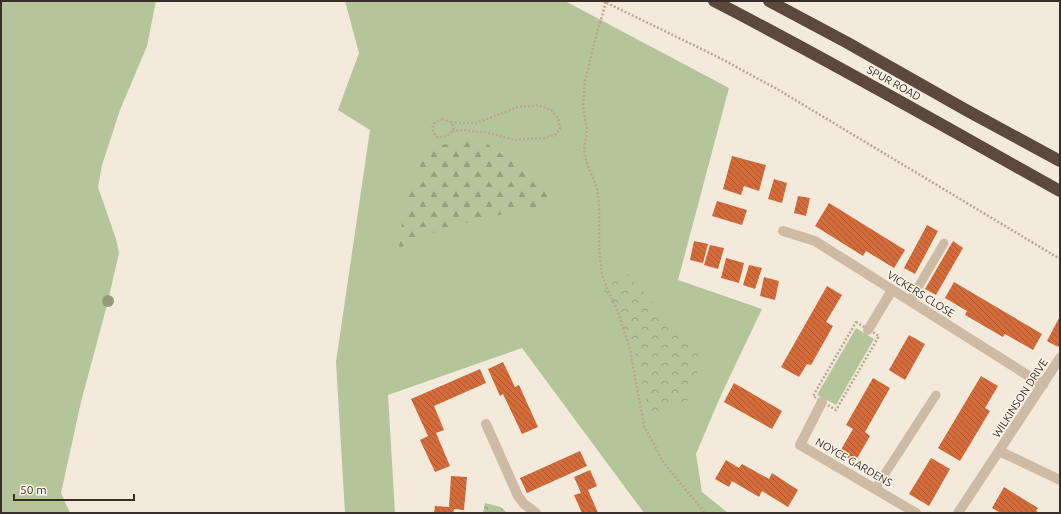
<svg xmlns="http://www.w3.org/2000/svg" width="1061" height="514" font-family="Ubuntu,sans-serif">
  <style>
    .green { fill: #b3c599 }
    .forest { fill: url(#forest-firs) }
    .park { fill: url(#park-crowns) }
    .building { fill: url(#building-back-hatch) }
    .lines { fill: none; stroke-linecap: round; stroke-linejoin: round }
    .path { stroke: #baa58f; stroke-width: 2.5; stroke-dasharray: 2 2; stroke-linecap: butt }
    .lane { stroke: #cebba5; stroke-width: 9 }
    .street { stroke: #cebba5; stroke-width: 10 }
    .highway { stroke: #5b493d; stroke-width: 12 }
    .tree { fill: #939b79 }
    .labels { text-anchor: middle; stroke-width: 3; stroke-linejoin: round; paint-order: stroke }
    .street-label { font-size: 11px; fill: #392e27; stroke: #fbf4e8 }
  </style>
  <defs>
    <pattern id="forest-firs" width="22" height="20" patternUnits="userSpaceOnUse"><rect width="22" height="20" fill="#b3c599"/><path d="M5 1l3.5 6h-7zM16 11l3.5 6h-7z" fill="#93a07d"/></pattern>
    <pattern id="park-crowns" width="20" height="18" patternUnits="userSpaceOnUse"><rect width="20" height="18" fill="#b3c599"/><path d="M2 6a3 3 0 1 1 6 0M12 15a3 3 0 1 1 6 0" fill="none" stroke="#93a07d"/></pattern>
    <pattern id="building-back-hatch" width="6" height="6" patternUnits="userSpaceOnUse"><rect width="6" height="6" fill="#d36b3a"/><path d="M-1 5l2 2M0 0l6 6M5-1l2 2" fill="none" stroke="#ac5831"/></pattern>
  </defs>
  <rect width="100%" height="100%" fill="#f4eadb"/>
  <g class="green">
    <polygon points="1,1 156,1 147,46 120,110 102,165 98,187 116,239 119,253 107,305 81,402 61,493 70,513 1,513"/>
    <polygon points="345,1 565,1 729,88 678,280 762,309 721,395 696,454 702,492 728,513 644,513 522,348 388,395 395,513 345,513 336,362 370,130 338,110 359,53"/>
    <polygon points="856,328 874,339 836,405 817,395"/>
  </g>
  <polygon class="forest" points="471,140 486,143 517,165 547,189 554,200 533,208 480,219 438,231 399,248 405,197 427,151 441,145"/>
  <g class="park">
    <polygon points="627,274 699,352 699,366 689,400 650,415 635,354 600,284"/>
    <polygon points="485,503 501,507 507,513 483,513"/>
  </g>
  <g class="building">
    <polygon points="732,156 766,165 759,191 744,186 741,195 723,189"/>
    <polygon points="774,179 787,183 782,203 768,199"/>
    <polygon points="798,196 810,198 806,216 794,213"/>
    <polygon points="717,201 747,210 742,225 712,216"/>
    <polygon points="829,203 905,250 894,268 866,251 863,256 815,226"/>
    <polygon points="927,225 938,231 915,274 904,268"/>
    <polygon points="694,241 708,244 703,263 690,260"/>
    <polygon points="953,241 963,248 936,295 925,289"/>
    <polygon points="710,245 724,248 718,269 704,265"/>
    <polygon points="726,258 744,263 739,283 721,278"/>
    <polygon points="749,265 762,268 755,289 743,285"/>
    <polygon points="764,277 779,281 775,300 760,296"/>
    <polygon points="954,282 1042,334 1033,350 1005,334 1003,337 965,315 967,311 945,298"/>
    <polygon points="827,286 842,295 826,322 833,326 811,365 807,364 799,377 781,367"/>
    <polygon points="1060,316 1060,344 1058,347 1047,341"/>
    <polygon points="909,335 925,344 905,380 889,370"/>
    <polygon points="503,362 515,387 519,385 538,427 522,434 503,394 500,396 488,369"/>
    <polygon points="480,369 486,383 434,406 444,430 436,433 450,466 435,472 420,440 428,436 411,399"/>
    <polygon points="981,376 998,386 985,408 990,411 960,461 938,448"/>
    <polygon points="873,378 890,388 865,432 870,436 855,462 839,453 853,429 846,425"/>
    <polygon points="734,383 782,411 772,429 724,402"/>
    <polygon points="580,451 587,466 527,493 520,478"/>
    <polygon points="931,458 950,469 929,506 909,494"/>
    <polygon points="726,460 739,468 742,464 769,479 772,473 798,490 788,507 762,491 759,497 732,481 729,487 715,479"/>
    <polygon points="590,470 597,486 588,490 598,513 582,513 574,495 581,493 574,477"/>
    <polygon points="451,476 467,477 464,510 454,509 453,513 434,513 435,506 449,507"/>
    <polygon points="1004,487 1038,508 1036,511 1040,513 1001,513 992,508"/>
  </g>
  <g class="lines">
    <g class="path">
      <polyline points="603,1 716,56 777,89 1060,259"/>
      <polyline points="606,2 595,40 585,81 583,106 587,130 584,149 586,161 597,188 599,204 599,247 602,275 607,288 618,312 630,349 644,426 663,462 705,513"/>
      <path d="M442,119l9,3 3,6c-5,9 -9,9 -18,9l-4,-8 3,-7z"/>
      <polyline points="451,122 461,123 476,123 518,107 531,106 538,105 551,110 558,118 560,129 555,135 544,138 525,139 515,140 485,132 475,132 464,130 452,131"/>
      <polygon points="856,322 879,336 836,410 813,396"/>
    </g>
    <g class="lane">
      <polyline points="910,301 944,243"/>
      <polyline points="875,489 936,395"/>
    </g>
    <g class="street">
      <polyline points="783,231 815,241 1043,385"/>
      <polyline points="868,330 892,290"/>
      <polyline points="822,402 800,445 916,513"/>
      <polyline points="486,424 518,496 524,504 536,513"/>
      <polyline points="999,451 1060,480"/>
      <polyline points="958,513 1060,358"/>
    </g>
    <g class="highway">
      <path d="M714,1c117,60 231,126 346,190"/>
      <polyline points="769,1 846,42 966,110 1060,161"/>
    </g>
  </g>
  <circle class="tree" cx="108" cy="301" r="6"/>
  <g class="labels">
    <g class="street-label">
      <text transform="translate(894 83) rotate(29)" y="4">SPUR ROAD</text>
      <text transform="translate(921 294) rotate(32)" y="4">VICKERS CLOSE</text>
      <text transform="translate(1020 398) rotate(-57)" y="4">WILKINSON DRIVE</text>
      <text transform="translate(854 462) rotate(30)" y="4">NOYCE GARDENS</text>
    </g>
  </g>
  <rect width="1061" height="514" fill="none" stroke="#392e27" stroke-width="4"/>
  <path d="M14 494v6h120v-6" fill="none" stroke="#392e27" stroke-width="2"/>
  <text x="20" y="494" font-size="12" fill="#392e27" stroke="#fbf4e8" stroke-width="3" paint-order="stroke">50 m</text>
</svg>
